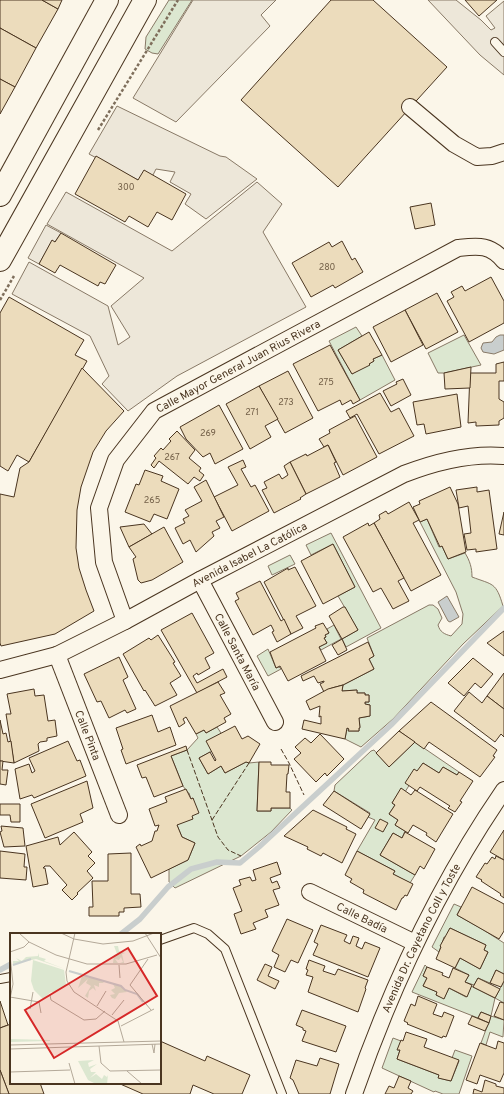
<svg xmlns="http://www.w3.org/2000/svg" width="504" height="1094" font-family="Overpass,sans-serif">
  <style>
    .green { fill: #dce7d0; stroke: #887966 }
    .parking { fill: #ede7d9; stroke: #887966 }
    .water { fill: #c9cecd; stroke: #887966 }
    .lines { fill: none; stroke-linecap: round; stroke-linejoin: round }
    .stream { stroke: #c9cecd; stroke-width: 5.5 }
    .building { fill: #ecdcbc; stroke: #4a3520 }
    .service-casing { stroke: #4a3520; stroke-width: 10 }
    .minor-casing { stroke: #4a3520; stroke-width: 18 }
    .trunk-casing { stroke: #4a3520; stroke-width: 24 }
    .path { stroke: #7f6f5c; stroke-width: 2.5; stroke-dasharray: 3 2; stroke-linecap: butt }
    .service { stroke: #fbf6e9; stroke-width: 8 }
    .minor { stroke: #fbf6e9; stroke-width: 16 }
    .trunk { stroke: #fbf6e9; stroke-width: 22 }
    .fence { stroke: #4a3520; stroke-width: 1; stroke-dasharray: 5 2; stroke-linecap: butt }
    .labels { text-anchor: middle; stroke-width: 3; stroke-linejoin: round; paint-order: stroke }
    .number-label { font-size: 9px; fill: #725f47 }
    .street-label { font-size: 11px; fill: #4a3520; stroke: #fbf6e9 }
    .inset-river { fill: none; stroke: #c9cecd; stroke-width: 2 }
    .inset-road { fill: none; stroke: #b4a999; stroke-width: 1 }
    .view { fill: #d62828; fill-opacity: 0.15; stroke: #d62828; stroke-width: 2 }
    .inset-edge { fill: none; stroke: #4a3520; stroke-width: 2 }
  </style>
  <rect width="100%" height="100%" fill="#fbf6e9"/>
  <g class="green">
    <polygon points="169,0 192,0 158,54 152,53 145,49 146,37"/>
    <polygon points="356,327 362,336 338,350 352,374 374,361 373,359 382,355 395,380 360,400 329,341"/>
    <polygon points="464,335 481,365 444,373 438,373 428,353"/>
    <path d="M427,519l12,28 3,-1 6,13 17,-6c5,8 7,15 7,24 21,8 24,5 31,29l-40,38 -70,75 -32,28 -16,-8 2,-11 2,1v2h10v-3l1,-1 -1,-9 11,-2v-11l-5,-1v-2h4v-7h-4v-2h-8v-3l-15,1 1,-6 31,-16 -5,-10 5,-3 -7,-18 62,-33h4l5,4 4,9 -4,7c2,7 6,9 13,11l11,-12 1,-10 -7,-22 -36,-70z"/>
    <polygon points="331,533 381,628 346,647 342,639 358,630 338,596 355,587 333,544 311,555 306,545"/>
    <polygon points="290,555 295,564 272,575 268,566"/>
    <polygon points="334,625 341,639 321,650 319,647 327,643 324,638 326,637 325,635 329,633 327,629"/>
    <polygon points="268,649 276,668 279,667 281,669 268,676 257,656"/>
    <polygon points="217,727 221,733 212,751 199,758 208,774 221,766 225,773 246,762 249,763 259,762 257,811 271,811 271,808 290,808 292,810 271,832 241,856 175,888 169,882 169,869 188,860 195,843 182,837 177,825 192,816 193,798 191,799 189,793 188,793 183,786 171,756 187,750 198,738 196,734 204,730 206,733"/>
    <polygon points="415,742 459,772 457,775 443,767 439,773 423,763 405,792 401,789 392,803 395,805 389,814 398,820 395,825 405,831 402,838 393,833 380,855 415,875 410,883 393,874 395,871 357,851 375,820 368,817 370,813 334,791 335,785 371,751 374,750 389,767"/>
    <polygon points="454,904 461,907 457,915 482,929 504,943 504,974 496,970 490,983 478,978 474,985 465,982 469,975 455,968 460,958 480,969 488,952 484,950 486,945 450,928 446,937 444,937 439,952 432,947"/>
    <polygon points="425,965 427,967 423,976 427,978 423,986 437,992 436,995 444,998 449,988 466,997 471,986 495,998 504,981 504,1003 495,998 491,1016 504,1020 503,1037 490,1032 486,1045 481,1043 491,1016 481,1012 478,1018 412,992"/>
    <polygon points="393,1038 401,1041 398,1050 400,1050 397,1059 439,1075 439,1078 451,1081 459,1061 452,1058 455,1050 472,1056 459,1094 443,1094 435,1091 434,1092 382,1068"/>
  </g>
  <g class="parking">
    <polygon points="193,0 276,0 261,15 270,26 176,122 133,98"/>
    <polygon points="428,0 456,0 481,20 491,30 495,28 486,16 504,1 504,75 480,55"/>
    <polygon points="117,106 220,156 226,157 257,179 206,219 185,204 191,194 170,182 175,172 156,169 153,175 138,180 89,154"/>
    <polygon points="257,182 282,204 263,232 306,307 177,376 128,411 102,384 109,376 90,336 12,294 29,262 108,306 118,345 130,337 111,306 144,278 47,224 66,192 172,251"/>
    <polygon points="46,225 61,233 55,242 52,241 39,264 28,258"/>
  </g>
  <g class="water">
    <polygon points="500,335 504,335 504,350 494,354 483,352 481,348 483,343 492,342 496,337"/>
    <polygon points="447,596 459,617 450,622 448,621 438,602"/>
  </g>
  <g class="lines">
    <g class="stream">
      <polyline points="121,934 140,919 168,887 191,869 217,862 240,863 259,847 391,725 504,608"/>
      <polyline points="0,970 11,964"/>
    </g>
  </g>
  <g class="building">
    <polygon points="0,0 42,0 58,9 36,48 0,28"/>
    <polygon points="42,0 62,0 58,9"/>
    <polygon points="331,0 373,0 447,67 338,187 241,100"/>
    <polygon points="465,0 497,0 479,16"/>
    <polygon points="0,28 36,48 15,87 0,79"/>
    <polygon points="0,79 15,87 0,114"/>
    <polygon points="96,156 138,180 144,170 186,194 172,220 157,212 148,227 129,216 125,222 75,194"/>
    <polygon points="431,203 435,225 415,229 410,207"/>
    <polygon points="61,233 116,265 105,284 100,282 98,286 60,265 55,273 39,264 52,240 55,242"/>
    <polygon points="342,241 352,260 355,258 363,272 335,288 333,285 311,297 292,263 329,242 332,247"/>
    <polygon points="491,277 504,301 504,323 469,342 447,301 454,297 451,292 462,286 465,291"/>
    <polygon points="437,293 458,332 426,349 405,310"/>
    <polygon points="9,297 84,340 75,355 87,361 29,462 17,455 8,471 0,466 0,313"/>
    <polygon points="405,310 423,345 391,362 373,327"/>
    <polygon points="369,332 382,355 373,359 374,361 369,364 370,365 352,374 338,350"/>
    <polygon points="330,345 360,400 353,404 351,400 342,405 340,400 318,411 293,364"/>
    <polygon points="504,362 504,381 499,381 499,399 504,402 504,418 499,421 499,425 476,426 476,422 468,423 470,373 496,373 496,364"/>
    <polygon points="471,367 470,388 445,389 444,373"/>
    <polygon points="82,368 124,411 106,431 93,452 81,487 77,510 76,548 79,568 86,590 94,611 55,634 1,646 0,643 0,494 14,497 20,468 29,462"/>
    <polygon points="288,371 313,418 285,433 259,386"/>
    <polygon points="403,379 411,395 391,406 383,391 397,384 396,382"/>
    <polygon points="259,386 278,419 265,426 271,437 250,449 226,404"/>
    <polygon points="380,393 391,412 399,408 414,436 379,454 357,414 350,418 346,411"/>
    <polygon points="457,394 461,427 426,434 424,424 417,425 413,402"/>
    <polygon points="219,405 243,449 215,464 210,453 203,457 186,439 180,427"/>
    <polygon points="355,416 377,457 343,475 328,445 324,447 319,439 330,433 329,430"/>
    <polygon points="177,431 195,450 189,458 201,468 199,471 204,475 200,481 194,477 188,484 159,461 154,468 151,465 156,458 154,456 161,448 163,450 171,441 169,439"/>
    <polygon points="328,445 336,462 334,463 340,477 306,494 290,462 306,454 307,456"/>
    <polygon points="243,460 246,467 241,469 251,487 255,485 269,511 232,531 214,497 238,485 228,467"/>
    <polygon points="290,462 306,494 300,498 301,499 274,513 262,490 267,488 264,482 279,474 282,479 288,475 284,466"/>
    <polygon points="145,470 163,476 161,481 179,489 167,519 154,514 150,522 125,512 136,484 139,485"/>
    <polygon points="206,480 224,517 216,521 220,528 212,532 214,536 196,552 190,540 183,544 175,528 185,523 183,519 189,516 185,510 202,501 194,487"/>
    <polygon points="450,487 458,504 466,552 448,559 442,546 440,547 427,519 420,522 413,507 420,504 419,501"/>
    <polygon points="477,487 477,492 489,490 497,549 476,552 476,549 467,550 464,534 471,533 468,506 459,508 456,490"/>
    <polygon points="409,502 419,520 413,523 441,575 411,591 374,523 380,519 379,515 386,511 388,514"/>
    <polygon points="504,512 504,535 499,534"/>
    <polygon points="368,523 369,526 374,523 404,578 398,581 409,601 393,609 381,588 373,592 343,537"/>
    <polygon points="144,524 152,534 129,547 120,527"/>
    <polygon points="164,527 183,562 152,580 141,583 138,580 133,559 136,557 129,547"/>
    <polygon points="333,544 355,587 323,604 301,561"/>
    <polygon points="295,567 316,606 296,616 303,628 291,634 264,582 288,568 288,570"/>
    <polygon points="260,581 281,621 284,619 291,634 277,642 272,632 274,631 271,625 253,635 235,601 239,599 236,593"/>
    <polygon points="343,607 345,607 358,630 342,639 329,616"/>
    <polygon points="192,613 214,653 205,658 210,668 198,675 197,673 193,676 197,683 199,682 223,669 227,677 197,693 161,630"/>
    <polygon points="323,623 329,633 325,635 326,637 324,638 327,643 319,647 326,661 288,681 280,666 276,668 270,652 316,628 315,626"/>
    <polygon points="504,631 504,656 487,643"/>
    <polygon points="158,635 175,662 173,663 181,676 170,683 177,695 155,706 145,690 144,691 123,654 149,638 151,640"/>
    <polygon points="342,639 347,650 338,655 332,645"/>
    <polygon points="368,642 374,656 369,659 374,669 343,685 332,688 324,692 320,684 324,682 324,681 318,683 314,676 303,681 301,676"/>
    <polygon points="119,657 128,677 123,680 136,709 127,713 125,710 109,718 101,701 97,702 84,674"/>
    <polygon points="473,658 493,674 481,688 475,683 464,696 448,683"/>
    <polygon points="504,673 504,709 487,696"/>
    <polygon points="218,682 225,693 220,695 231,714 224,718 226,722 206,733 204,730 196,734 186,717 183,719 185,723 179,727 170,706"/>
    <polygon points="343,685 342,691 357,690 357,693 365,693 365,695 369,695 369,702 365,702 365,704 370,705 370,716 359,718 360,728 359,728 359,731 348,731 349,729 347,728 345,739 302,729 304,720 321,724 321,716 319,717 320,706 310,710 306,701 328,689"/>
    <polygon points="34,689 35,696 44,695 48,721 55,720 57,736 47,738 47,741 40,742 38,744 39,751 14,763 6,714 11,714 7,694"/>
    <polygon points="469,692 482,703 487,696 504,709 504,737 501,734 495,742 454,711"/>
    <polygon points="431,702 497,750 493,756 495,757 480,777 429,742 424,749 399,731"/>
    <polygon points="152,715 158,732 170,727 176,745 126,764 121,750 123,749 116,728"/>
    <polygon points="0,720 3,734 6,733 8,742 11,741 14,763 0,761"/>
    <polygon points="235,726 242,739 248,736 260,744 249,763 246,762 225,773 221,766 208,774 199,758 210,752 215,761 216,760 206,741"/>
    <polygon points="399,731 415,742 389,767 376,753"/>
    <polygon points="320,734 344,759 327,776 325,773 316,782 294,759 301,753 295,747 305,738 311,743"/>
    <polygon points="68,741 77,761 80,760 86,776 34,798 32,795 20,799 15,769 29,764 32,773 35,771 29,758"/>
    <polygon points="186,746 187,750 171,756 183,786 154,797 146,777 142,778 137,765"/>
    <polygon points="0,761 3,761 2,770 8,770 6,785 0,784"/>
    <polygon points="259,762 271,762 271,765 289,765 288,774 287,774 286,792 290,792 290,808 271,808 271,811 257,811"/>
    <polygon points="423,763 439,773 443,767 457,775 459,772 473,781 460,801 462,802 455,812 448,808 450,806 420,787 417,791 405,783 414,769 417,771"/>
    <polygon points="87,781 93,808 80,814 83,822 45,838 31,804"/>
    <polygon points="401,788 411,795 415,790 453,814 436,842 426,835 427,833 413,825 408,833 395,825 398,820 389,814 395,805 392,803"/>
    <polygon points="186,789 191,799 193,798 199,813 192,816 193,819 177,825 182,837 195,843 188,860 151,878 136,847 140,844 141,846 152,841 155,831 157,831 159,825 155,826 149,809 167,802 165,797"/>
    <polygon points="334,791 370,814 361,829 323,805"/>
    <polygon points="0,804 20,804 20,822 11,822 10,815 0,815"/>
    <polygon points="313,810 347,827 346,829 356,834 342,863 323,853 321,856 307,849 308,847 284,836"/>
    <polygon points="380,819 388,823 383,832 375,828"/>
    <polygon points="1,826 23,828 25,846 4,847 0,832 2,831"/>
    <polygon points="504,830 504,860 490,852"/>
    <polygon points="74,832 92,852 88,856 95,863 87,871 93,878 77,893 78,894 72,900 62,890 67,885 50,866 45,866 43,868 45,868 48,884 33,887 26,846 58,837 60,845"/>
    <polygon points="405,832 435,849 424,869 420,866 415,875 380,855 393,833 402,838"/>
    <polygon points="0,851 25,854 24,867 27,867 26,880 0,878"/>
    <polygon points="357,851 395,871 393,874 413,884 407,896 405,895 403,898 402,898 396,910 363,893 364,890 350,882 352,879 345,875"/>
    <polygon points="131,853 131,894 140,894 141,907 124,908 124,912 119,912 119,916 89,916 89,907 93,907 92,881 108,881 108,854"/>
    <polygon points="496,856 504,860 504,898 500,895 501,894 481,881 482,880 476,877 485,863 487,864 492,857 495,859"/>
    <polygon points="277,862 281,874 270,878 272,883 277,881 280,888 273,890 279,905 265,910 268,917 253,923 256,929 241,934 234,914 242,911 233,888 241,885 239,880 250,877 252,881 256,880 253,870"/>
    <polygon points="472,887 504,904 504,931 499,939 457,915"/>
    <polygon points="287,919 313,930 298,963 291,960 285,972 274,967 279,955 272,951"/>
    <polygon points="321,925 347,935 344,941 350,944 353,936 359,938 356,946 362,949 365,942 380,948 368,977 313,955 318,944 314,942"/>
    <polygon points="450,928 486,945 484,950 488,952 480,969 460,958 455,968 436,959 441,947 440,946"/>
    <polygon points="309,960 325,966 323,971 335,975 338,969 368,980 365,988 366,989 358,1012 308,992 313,977 306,975 308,970 306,969"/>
    <polygon points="265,964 272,967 268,976 279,981 275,989 257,980"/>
    <polygon points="427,967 443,973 442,975 449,978 453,968 469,975 465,982 472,985 467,997 449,988 444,999 436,995 437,992 423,986 427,978 423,976"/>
    <polygon points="496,970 504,974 504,981 501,987 490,983"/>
    <polygon points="478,978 500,989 495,998 473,987"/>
    <polygon points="418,996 437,1004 433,1014 442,1017 444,1012 454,1016 446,1037 443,1036 442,1038 407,1024 408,1023 404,1021 411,1004 415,1006"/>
    <polygon points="0,1001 8,1025 0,1028"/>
    <polygon points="500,1002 504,1003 504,1020 494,1016"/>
    <polygon points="302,1010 346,1026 336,1052 302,1041 306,1031 303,1030 303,1028 296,1025"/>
    <polygon points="481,1012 491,1016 489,1023 478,1018"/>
    <polygon points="472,1016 489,1023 485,1031 468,1024"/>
    <polygon points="11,1024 11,1083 40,1083 44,1094 9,1094 0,1070 0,1028"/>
    <polygon points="406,1032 427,1039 424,1047 459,1060 451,1081 438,1078 439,1075 397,1059 400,1050 397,1050 401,1040 403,1041"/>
    <polygon points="160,1041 205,1061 207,1056 250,1075 242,1094 214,1094 193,1085 190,1094 143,1094 118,1083 160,1083"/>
    <polygon points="498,1041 504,1043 504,1073 500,1082 480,1075 477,1084 466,1080 480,1043 496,1049"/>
    <polygon points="320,1058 339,1064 330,1094 299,1094 293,1080 290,1078 296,1060 317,1066"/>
    <polygon points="0,1070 9,1094 0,1094"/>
    <polygon points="399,1076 411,1081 408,1088 413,1091 411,1094 385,1094 389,1086 394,1088"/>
    <polygon points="485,1080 496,1084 496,1086 504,1088 504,1094 473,1094 474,1089 482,1092"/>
  </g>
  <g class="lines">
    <g class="service-casing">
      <g id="service">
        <polyline points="495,42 504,52"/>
        <polyline points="160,940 194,928 208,934 225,949 282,1094"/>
        <polyline points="0,979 11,977"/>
      </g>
    </g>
    <g class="minor-casing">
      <g id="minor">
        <polyline points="410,107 454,144 477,157 492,156 504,152"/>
        <path id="s1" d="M200,580l75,142"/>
        <path id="s2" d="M125,621l-21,-59 -5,-54 17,-48 38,-49 304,-163c20,-2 32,-4 46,13"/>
        <path id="s3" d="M57,655l62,160"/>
        <path id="s4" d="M0,670l57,-15 68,-34 75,-41 204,-106c31,-12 66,-21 100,-18"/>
        <path id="s5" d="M310,892l105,51"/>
        <path id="s6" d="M354,1094c37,-107 86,-211 150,-304"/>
      </g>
    </g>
    <g class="trunk-casing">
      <g id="trunk">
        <polyline points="0,195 107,0"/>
        <polyline points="0,260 145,0"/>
      </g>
    </g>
    <g class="path">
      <polyline points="98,130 178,0"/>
      <polyline points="0,300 14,276"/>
    </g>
    <use href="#service" class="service"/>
    <use href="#minor" class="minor"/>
    <use href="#trunk" class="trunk"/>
    <g class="fence">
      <polyline points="281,749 289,763 304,795"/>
      <polyline points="187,750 218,837 228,850 241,856"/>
      <polyline points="212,820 249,763"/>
    </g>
  </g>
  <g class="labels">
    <g class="number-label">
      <text x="126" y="190">300</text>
      <text x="327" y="270">280</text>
      <text x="326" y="385">275</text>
      <text x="286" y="405">273</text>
      <text x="252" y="415">271</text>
      <text x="208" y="436">269</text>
      <text x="172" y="460">267</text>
      <text x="152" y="503">265</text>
    </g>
    <g class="street-label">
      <text dy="4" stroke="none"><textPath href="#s2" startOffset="325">Calle Mayor General Juan Rius Rivera</textPath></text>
      <text dy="4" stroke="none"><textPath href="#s4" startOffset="276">Avenida Isabel La Católica</textPath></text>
      <text dy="4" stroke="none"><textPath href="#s1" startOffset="81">Calle Santa María</textPath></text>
      <text dy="4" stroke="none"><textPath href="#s3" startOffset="86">Calle Pinta</textPath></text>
      <text dy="4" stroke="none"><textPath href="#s5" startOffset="58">Calle Badía</textPath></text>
      <text dy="4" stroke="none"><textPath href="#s6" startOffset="170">Avenida Dr. Cayetano Coll y Toste</textPath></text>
    </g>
  </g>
  <g transform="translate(10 933)">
    <rect width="151" height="151" fill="#fbf6e9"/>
    <path d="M104,13h4l1,5 6,2 -3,1 2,9h-4l3,-1 -2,-5 -2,3 -4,-1 3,4h-5l1,-8 3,-1zM29,20v4l7,2 -2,2 21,8 -29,-10 -23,5v-3h6l-3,-3 6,3 4,-4 12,-1zM23,27l31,10 2,15 -12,8 -3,-1 -8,7 -9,-9 -3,-9zM72,43l19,4 3,3h-5v4l-5,-2 2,6 -3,-3 -4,3 -1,7 -3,-2 6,-10 -5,-3 2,-4 -10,9zM103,51l8,2 6,6 -8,1 -4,6 -3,-1 -2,-3 5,-1 -4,-4 4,-2zM0,106l40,1v1l-40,1zM84,127l-6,3 1,4 8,-3 -7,5 1,3h5l-6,6 6,-4 6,5 2,-4 3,2 1,-2 -1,9h-11l-8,-4 -10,-19z" fill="#dce7d0"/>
    <path class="inset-river" d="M3,32l18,-6M59,38l52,15 4,4 12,4 6,8"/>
    <path class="inset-road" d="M9,0l10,9 27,13 31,9h39l31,-9M51,0l13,6 29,5 30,-3 21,-8M65,0l-9,39 1,9 7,11 44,29 6,21M135,0l16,25M0,19l14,-5 5,-5M0,22l3,29 -3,15M138,26l-18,26 21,25M109,32l1,13M40,62l1,5 33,20 12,-1 9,-8M0,64l29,5 2,11M87,73l9,-15M20,76l3,-17M102,82l12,-15M111,93l33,-17M142,111l2,9 1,-9M0,112l151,-4M89,113l2,17 9,8 51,-1M0,116l151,-5M59,130l6,21M117,138l15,13M0,139l60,-2"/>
    <path class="view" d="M118,15l29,48 -103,62 -29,-48z"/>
    <rect width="151" height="151" class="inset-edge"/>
  </g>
</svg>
